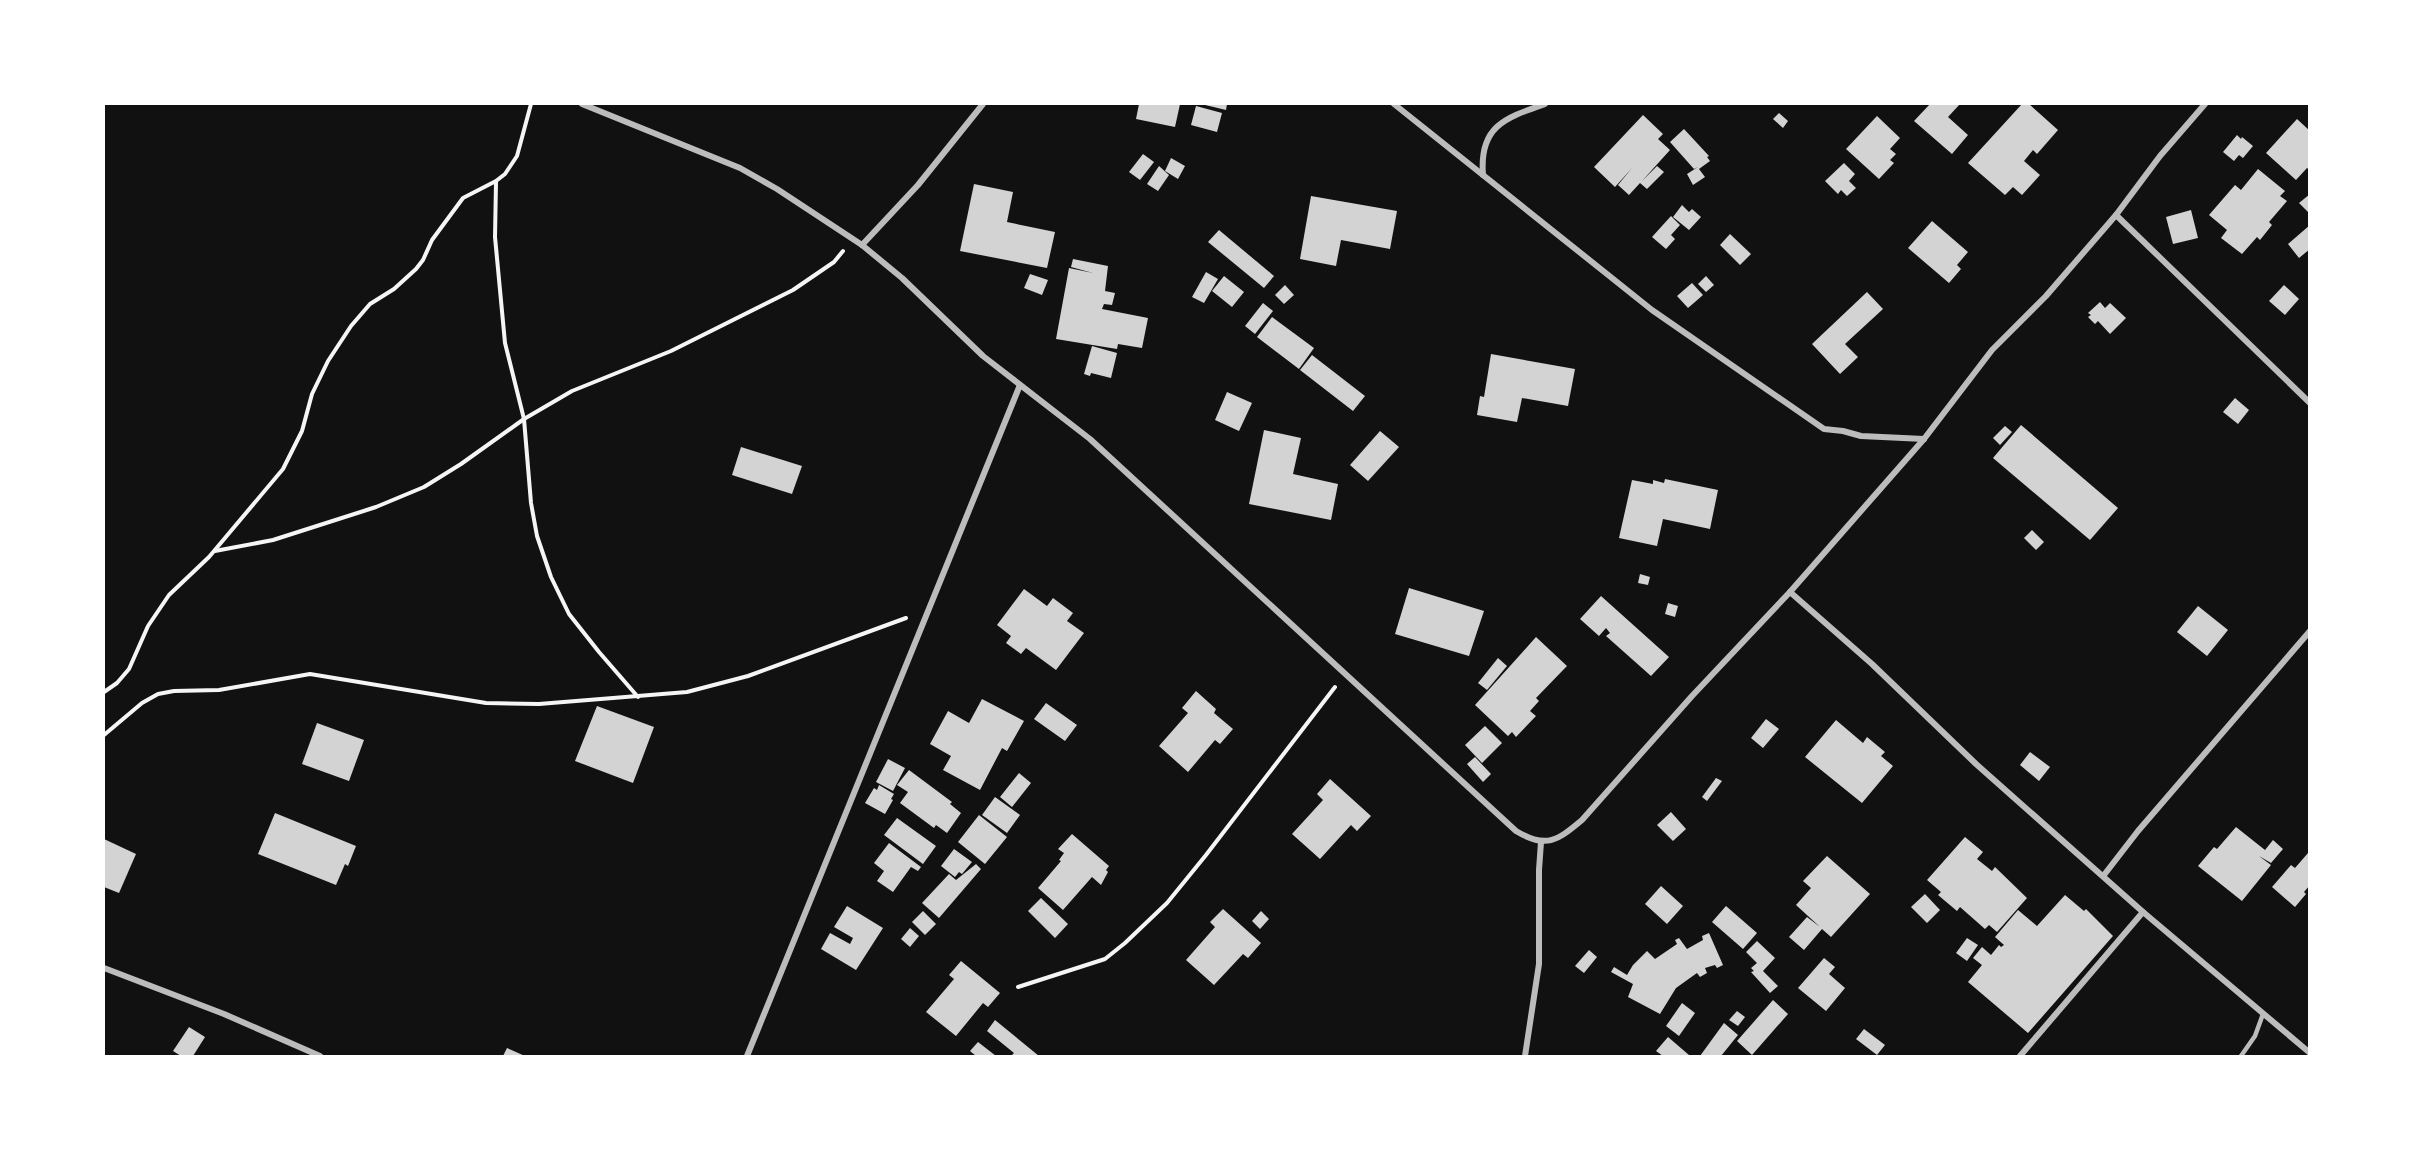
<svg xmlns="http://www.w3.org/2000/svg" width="2413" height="1160" font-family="Overpass,sans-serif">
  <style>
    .building { fill: #d3d3d3 }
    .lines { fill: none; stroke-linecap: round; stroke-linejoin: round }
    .path { stroke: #f5f5f5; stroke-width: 4 }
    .service { stroke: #bcbcbc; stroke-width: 4.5 }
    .minor { stroke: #bcbcbc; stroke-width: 6 }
  </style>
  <rect width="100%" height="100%" fill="#111"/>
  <g class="building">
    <polygon points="1139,104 1180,104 1175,127 1136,119"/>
    <polygon points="1201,104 1227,104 1226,110"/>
    <polygon points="1930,104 1960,104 1948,117 1968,135 1952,154 1914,121"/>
    <polygon points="2022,104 2029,104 2058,130 2037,154 2033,150 2024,161 2040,175 2022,195 2013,187 2005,195 1968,163"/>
    <polygon points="1196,106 1222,113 1217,132 1191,125"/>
    <polygon points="1779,113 1788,121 1783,128 1773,119"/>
    <polygon points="1643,115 1663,134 1658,139 1670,150 1642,181 1657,166 1664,172 1647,189 1640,183 1629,195 1618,185 1632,168 1615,187 1594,167"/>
    <polygon points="1877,116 1900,138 1890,149 1896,154 1890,160 1894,163 1879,179 1846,149"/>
    <polygon points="2297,119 2310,131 2310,170 2307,168 2296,180 2266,153"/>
    <polygon points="1684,129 1709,156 1707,157 1710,161 1699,169 1705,177 1693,185 1687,174 1698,167 1694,169 1670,142"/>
    <polygon points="2237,135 2241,139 2242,137 2253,146 2243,158 2239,155 2234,161 2223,152"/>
    <polygon points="1143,154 1154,162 1140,180 1129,172"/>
    <polygon points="1171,158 1185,166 1178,179 1165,171"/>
    <polygon points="1844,163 1855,174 1849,181 1856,188 1847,196 1841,190 1838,194 1825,181"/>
    <polygon points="1159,166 1169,175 1158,191 1147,184"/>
    <polygon points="2258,169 2285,191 2280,196 2287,201 2269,222 2272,225 2260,240 2257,237 2242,254 2221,238 2227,230 2209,215 2235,185 2241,190"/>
    <polygon points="974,184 1013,192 1007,222 1055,232 1047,268 960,251"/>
    <polygon points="2310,194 2310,214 2299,203"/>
    <polygon points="1311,196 1397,211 1390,249 1341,240 1336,266 1300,259"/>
    <polygon points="1682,205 1689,212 1692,209 1701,217 1689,230 1673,217"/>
    <polygon points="2191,210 2198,238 2173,244 2166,217"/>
    <polygon points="1671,216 1680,225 1671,235 1675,239 1666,249 1652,237"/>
    <polygon points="1932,221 1968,252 1957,265 1961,269 1949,283 1908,248"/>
    <polygon points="2310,225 2310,249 2299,258 2288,244"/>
    <polygon points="1219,230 1274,276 1264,288 1208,242"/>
    <polygon points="1730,234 1751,254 1740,265 1720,245"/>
    <polygon points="1073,259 1108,266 1105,291 1115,293 1112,305 1104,304 1102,309 1148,318 1142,348 1118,344 1117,349 1056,339 1069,268 1093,273 1071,267"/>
    <polygon points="1206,272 1218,279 1204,303 1192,297"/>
    <polygon points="1030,274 1048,280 1042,295 1024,288"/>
    <polygon points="1224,276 1244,292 1232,307 1212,291"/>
    <polygon points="1706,276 1714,285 1706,292 1698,284"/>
    <polygon points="1692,283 1703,295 1688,308 1677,296"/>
    <polygon points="1285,285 1294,295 1284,304 1275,295"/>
    <polygon points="2284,285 2299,299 2285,315 2269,301"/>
    <polygon points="1867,292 1883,309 1845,344 1858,357 1840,374 1812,344"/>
    <polygon points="2100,302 2105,308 2110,303 2126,318 2110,334 2098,321 2095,324 2088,317 2091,315 2088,313"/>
    <polygon points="1263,303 1273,311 1255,334 1245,326"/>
    <polygon points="1272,317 1314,348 1299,369 1257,337"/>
    <polygon points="1092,346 1117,353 1111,378 1091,373 1090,376 1084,374"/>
    <polygon points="1491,354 1575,369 1568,406 1522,398 1517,422 1477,415 1480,396 1484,397"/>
    <polygon points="1312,355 1365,396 1353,411 1300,370"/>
    <polygon points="1227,392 1252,403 1239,431 1215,420"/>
    <polygon points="2235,398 2249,410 2238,424 2223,412"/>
    <polygon points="2021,425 2118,508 2090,540 1993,458"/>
    <polygon points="2005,426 2012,432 2000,445 1993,438"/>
    <polygon points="1264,430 1301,438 1293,474 1338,484 1331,520 1249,504"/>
    <polygon points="1380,431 1399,447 1368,481 1350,465"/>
    <polygon points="741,447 802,466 792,494 732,475"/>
    <polygon points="1665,479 1718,490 1710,529 1663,519 1657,546 1619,538 1632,480 1653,484 1653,480 1664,483"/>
    <polygon points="2032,530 2044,542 2036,550 2024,538"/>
    <polygon points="1640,574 1650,577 1648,585 1638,583"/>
    <polygon points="1409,588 1484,611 1469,656 1395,634"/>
    <polygon points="1024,589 1047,606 1053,598 1073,613 1067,621 1084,633 1056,670 1026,648 1021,654 1006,643 1011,636 997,625"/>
    <polygon points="1601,596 1669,657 1651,676 1606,636 1610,633 1606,628 1599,636 1580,619"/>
    <polygon points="1668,603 1678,606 1675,617 1665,614"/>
    <polygon points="2198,606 2228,630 2207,656 2177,632"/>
    <polygon points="1536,637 1567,666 1536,698 1539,701 1530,711 1536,716 1516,737 1512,732 1508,736 1475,705"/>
    <polygon points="1498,658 1507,666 1487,690 1478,683"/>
    <polygon points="1196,691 1216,709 1214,713 1233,729 1220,744 1215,740 1188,772 1159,746 1188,713 1182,708"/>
    <polygon points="982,699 1024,721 1007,751 1002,748 980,790 943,770 951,756 930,744 948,711 969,723"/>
    <polygon points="1046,703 1077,725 1065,741 1034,719"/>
    <polygon points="597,706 654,727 633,783 575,761"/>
    <polygon points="1766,719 1779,729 1763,748 1751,738"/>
    <polygon points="1836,720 1863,743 1867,737 1885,752 1881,756 1893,766 1862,803 1805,757"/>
    <polygon points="317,723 364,740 349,781 302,764"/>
    <polygon points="1485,726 1502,743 1482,763 1465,745"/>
    <polygon points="2030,752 2050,767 2039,781 2020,765"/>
    <polygon points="1475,757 1491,774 1483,782 1467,764"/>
    <polygon points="888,759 905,768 893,791 876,782"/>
    <polygon points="909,770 952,802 950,804 961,813 947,833 936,825 934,828 900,803 908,792 897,785"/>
    <polygon points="1019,773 1031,783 1012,807 1000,797"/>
    <polygon points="1716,778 1722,781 1707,801 1702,797"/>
    <polygon points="1330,779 1371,816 1357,831 1351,825 1320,859 1292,834 1323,800 1317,794"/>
    <polygon points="879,785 894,794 891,799 893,800 885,814 865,803 874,788 877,790"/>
    <polygon points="995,797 1020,815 1007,833 982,815"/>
    <polygon points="1671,812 1686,829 1673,841 1657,825"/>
    <polygon points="275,813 356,846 348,866 345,864 336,885 258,854"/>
    <polygon points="979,815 1007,837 985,864 958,842"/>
    <polygon points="897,818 936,846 923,864 884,835"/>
    <polygon points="2236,827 2265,850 2273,840 2283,849 2271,863 2259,856 2271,865 2242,901 2198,866 2214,847 2217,849"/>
    <polygon points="1072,834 1109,866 1106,870 1108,872 1101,885 1092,877 1063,910 1038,888 1061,861 1059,860 1064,853 1058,849"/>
    <polygon points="1965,837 1983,852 1977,859 1992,871 1995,867 2027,898 1997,932 1989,925 1985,929 1960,907 1957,911 1938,895 1941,892 1927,880"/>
    <polygon points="104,839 136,854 119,893 104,887"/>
    <polygon points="889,843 921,867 918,871 911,867 893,892 877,881 884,871 874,863"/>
    <polygon points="954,849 972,862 962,874 959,872 955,877 941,866"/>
    <polygon points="2308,853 2310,885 2304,892 2306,894 2295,907 2272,887 2291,865 2295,868"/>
    <polygon points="1827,856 1870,894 1831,937 1822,929 1804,950 1789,937 1807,917 1820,927 1796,905 1811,888 1803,881"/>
    <polygon points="976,864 981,869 939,918 922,903 949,874 956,880"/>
    <polygon points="1661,886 1683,906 1667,924 1645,904"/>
    <polygon points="1925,894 1940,910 1927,923 1911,907"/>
    <polygon points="2065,895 2084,911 2086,909 2113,936 2028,1033 1968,982 1982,965 1973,958 1982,947 1991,955 1999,945 2001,947 2004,945 1995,937 2018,910 2037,926"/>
    <polygon points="1041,898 1068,924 1055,938 1028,911"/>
    <polygon points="847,906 883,928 856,970 821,949 830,933 850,944 853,938 834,927"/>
    <polygon points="1726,906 1757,933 1743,949 1712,922"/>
    <polygon points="1223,909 1261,943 1248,958 1243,954 1214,985 1186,960 1215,927 1210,922"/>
    <polygon points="923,911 936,924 925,935 912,922"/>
    <polygon points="1261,911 1269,919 1260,929 1252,921"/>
    <polygon points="910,928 919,936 910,947 901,939"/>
    <polygon points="1709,933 1723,965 1717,968 1715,965 1705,968 1707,973 1700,977 1697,973 1676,988 1660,1014 1628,997 1633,984 1611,972 1614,967 1627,975 1633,965 1647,951 1655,959 1677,944 1675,940 1679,938 1687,949 1703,940 1702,936"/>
    <polygon points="1967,938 1978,945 1967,961 1956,953"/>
    <polygon points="1757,941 1775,958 1763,971 1778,986 1770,993 1751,972 1754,971 1751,968 1757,963 1746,952"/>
    <polygon points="1589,950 1597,957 1584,973 1575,966"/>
    <polygon points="1824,958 1835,967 1829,974 1845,988 1826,1011 1798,988"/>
    <polygon points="961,961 1000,993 988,1007 983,1003 956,1036 926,1012 954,979 949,975"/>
    <polygon points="1773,1000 1788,1014 1752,1055 1737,1041"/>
    <polygon points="1682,1003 1695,1013 1679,1036 1666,1026"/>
    <polygon points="1737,1011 1745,1017 1738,1026 1729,1020"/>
    <polygon points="995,1020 1039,1056 1011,1056 1014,1053 987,1031"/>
    <polygon points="1724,1023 1738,1035 1721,1056 1700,1056"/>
    <polygon points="189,1027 205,1037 193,1056 181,1056 173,1051"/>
    <polygon points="1864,1029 1885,1045 1877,1055 1856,1039"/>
    <polygon points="1668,1037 1689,1055 1687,1056 1663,1056 1656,1051"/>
    <polygon points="978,1042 996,1056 976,1056 970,1051"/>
    <polygon points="507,1048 525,1056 503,1056"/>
  </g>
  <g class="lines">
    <g class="path">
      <polyline points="496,182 495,237 505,343 524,419 531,503 537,536 551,577 569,614 599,652 638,697"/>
      <polyline points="215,551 273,540 376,507 424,487 461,464 524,419 572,391 671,351 793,290 834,262 843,251"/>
      <polyline points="104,692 117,683 129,669 148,626 169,595 209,557 283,469 302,431 312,394 328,361 351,326 370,304 394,289 416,269 423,260 432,240 463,198 496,181 505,174 517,156 531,104"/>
      <polyline points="104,735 142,703 158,694 174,691 219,690 310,674 486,703 539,704 687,692 748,676 906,618"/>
      <polyline points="1018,987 1105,959 1125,943 1167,903 1206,855 1335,687"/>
    </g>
    <polyline class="service" points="2241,1056 2255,1036 2263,1014"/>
    <g class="minor">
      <path d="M582,104l158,64 37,21 85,56 40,33 81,78 107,83 426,392c30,18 41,10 66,-11l110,-124 98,-104 134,-153 68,-89 54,-54 70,-81 44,-59 45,-52"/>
      <polyline points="1394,104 1652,310 1824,429 1843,431 1861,436 1924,439"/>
      <path d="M1483,175c-4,-49 22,-57 62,-71"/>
      <polyline points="2116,215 2310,403"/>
      <polyline points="862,245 918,185 983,104"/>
      <polyline points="1790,592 1872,664 1976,764 2143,912 2310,1053"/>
      <polyline points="2104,875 2138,831 2310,631"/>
      <polyline points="104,968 224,1014 320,1056"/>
      <polyline points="747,1056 1020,385"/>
      <polyline points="1525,1056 1539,964 1539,870 1541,842"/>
      <polyline points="2020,1056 2143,912"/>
    </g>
  </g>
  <rect width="2413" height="1160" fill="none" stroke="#ffffff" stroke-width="210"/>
</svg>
